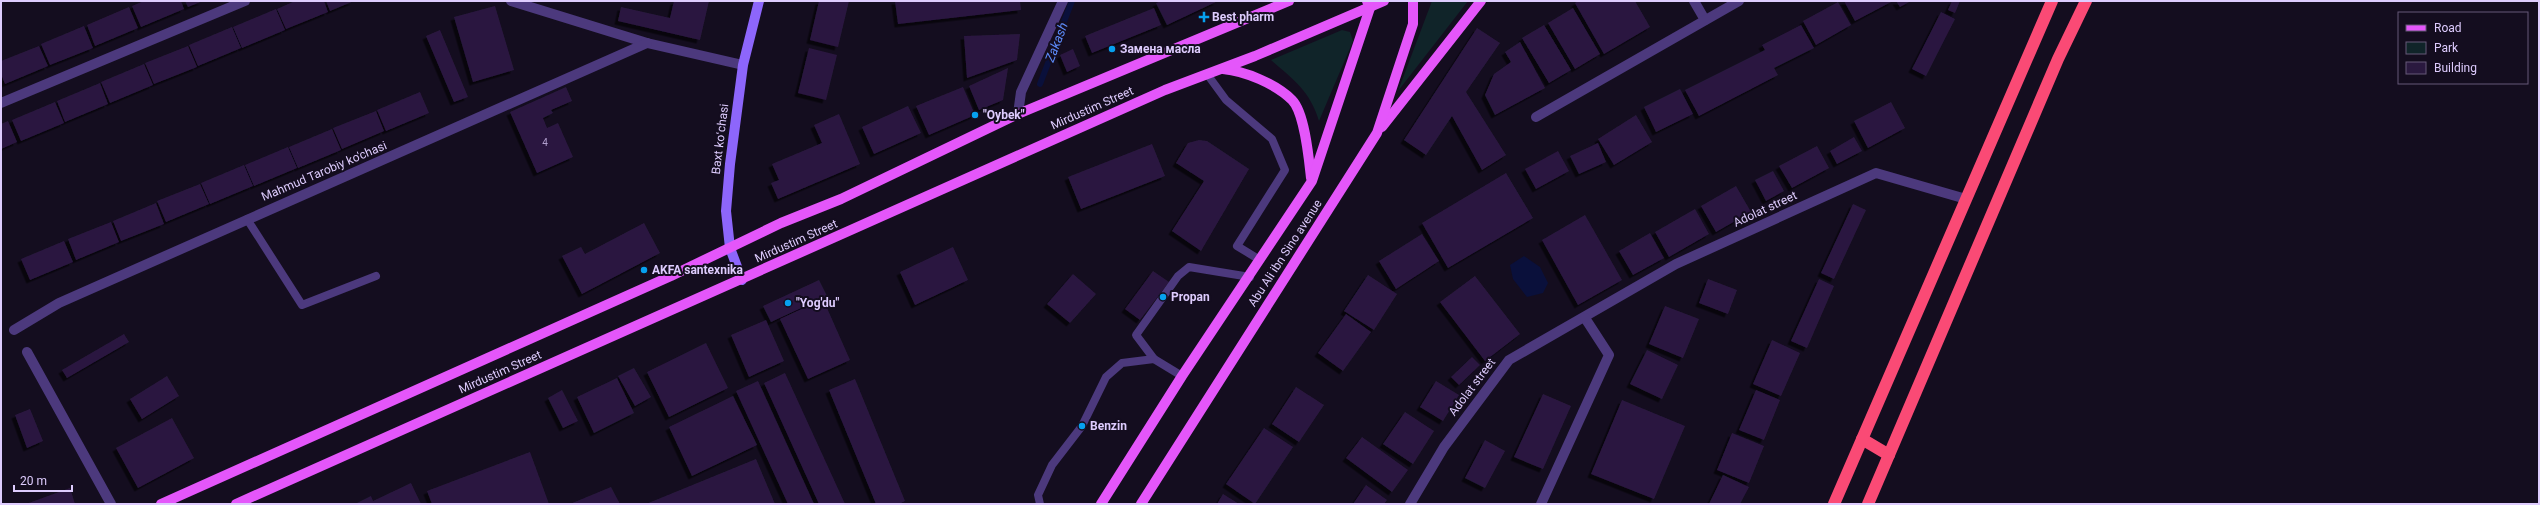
<svg xmlns="http://www.w3.org/2000/svg" width="2540" height="505" font-family="Roboto,sans-serif">
  <style>
    .green { fill: #102429 }
    .water { fill: #0a103b }
    .lines { fill: none; stroke-linecap: round; stroke-linejoin: round }
    .stream { stroke: #0a103b; stroke-width: 6 }
    .building { fill: #2a193f; filter: url(#shadow) }
    .lane { stroke: #4c397d; stroke-width: 8 }
    .street { stroke: #4c397d; stroke-width: 10 }
    .secondary { stroke: #8d66fb; stroke-width: 10 }
    .primary { stroke: #e456fa; stroke-width: 10 }
    .highway { stroke: #fa4a75; stroke-width: 12 }
    .poi-dot { fill: #06a0ef; stroke: #140d1f; stroke-width: 1.5 }
    .labels { text-anchor: middle; stroke-width: 4; stroke-linejoin: round; paint-order: stroke }
    .number-label { font-size: 10px; fill: #b19fce }
    .poi-label { font-size: 12px; font-weight: bold; fill: #deccfe; stroke: #140d1f; text-anchor: start }
    .street-label { font-size: 12px; fill: #deccfe; stroke: #140d1f }
    .water-label { font-size: 13px; font-style: italic; fill: #5d8cfb; stroke: #140d1f }
  </style>
  <defs>
    <filter id="shadow"><feDropShadow dx="-3.5" dy="3.5" stdDeviation="0" flood-color="#0009"/></filter>
  </defs>
  <rect width="100%" height="100%" fill="#140d1f"/>
  <g class="green">
    <polygon points="1432,1 1468,1 1398,91"/>
    <path d="M1342,30l8,2 3,9 -34,80c-9,-30 -25,-41 -48,-61z"/>
  </g>
  <polygon class="water" points="1524,256 1540,267 1548,283 1543,293 1527,297 1513,279 1510,265"/>
  <g class="lines">
    <polyline class="stream" points="1040,84 1072,1"/>
  </g>
  <g class="building">
    <polygon points="144,1 181,1 184,9 141,27 132,6"/>
    <polygon points="185,1 203,1 188,7"/>
    <polygon points="295,1 324,1 328,12 286,29 277,9"/>
    <polygon points="326,1 354,1 330,11"/>
    <polygon points="674,1 709,1 700,40 618,21 621,7 670,18"/>
    <polygon points="819,1 849,1 838,47 810,40"/>
    <polygon points="895,1 1020,1 1021,10 898,24"/>
    <polygon points="1161,1 1218,1 1167,25 1156,3"/>
    <polygon points="1578,1 1635,1 1650,27 1604,54 1575,3"/>
    <polygon points="1844,1 1893,1 1855,21"/>
    <polygon points="1896,1 1911,1 1900,7"/>
    <polygon points="1952,1 1960,1 1955,13 1948,10"/>
    <polygon points="1838,2 1851,25 1816,45 1803,21"/>
    <polygon points="495,6 514,70 473,82 454,17"/>
    <polygon points="129,7 138,28 95,46 87,25"/>
    <polygon points="1154,8 1161,25 1092,53 1085,36"/>
    <polygon points="1573,8 1600,54 1575,69 1548,23"/>
    <polygon points="276,9 285,30 242,48 233,27"/>
    <polygon points="1941,12 1955,19 1926,76 1912,69"/>
    <polygon points="1544,25 1571,70 1549,83 1522,38"/>
    <polygon points="1801,25 1814,48 1774,68 1778,75 1699,116 1685,90 1765,50 1762,45"/>
    <polygon points="84,26 93,48 50,65 41,44"/>
    <polygon points="232,27 241,48 198,66 189,45"/>
    <polygon points="1477,28 1500,43 1466,92 1506,155 1482,170 1452,116 1426,155 1404,140"/>
    <polygon points="440,30 468,97 454,102 426,36"/>
    <polygon points="1020,34 1017,60 967,78 964,36"/>
    <polygon points="1520,42 1545,88 1495,115 1485,95 1494,74 1511,62 1505,52"/>
    <polygon points="39,46 48,66 5,84 1,74 1,61"/>
    <polygon points="188,46 197,67 154,84 145,63"/>
    <polygon points="809,48 837,55 826,100 798,93"/>
    <polygon points="1073,49 1080,66 1067,72 1060,55"/>
    <polygon points="144,64 153,85 110,103 101,82"/>
    <polygon points="1008,68 1003,100 979,110 969,86"/>
    <polygon points="100,83 108,104 65,122 57,101"/>
    <polygon points="566,87 572,101 551,110 553,113 543,118 547,128 558,123 573,157 537,173 510,112"/>
    <polygon points="963,87 975,115 929,135 916,106"/>
    <polygon points="1680,89 1693,114 1656,132 1644,107"/>
    <polygon points="420,92 429,113 386,131 377,110"/>
    <polygon points="55,102 64,123 21,141 12,120"/>
    <polygon points="1891,102 1905,128 1868,148 1854,121"/>
    <polygon points="908,106 921,133 874,154 862,127"/>
    <polygon points="376,111 384,131 342,149 333,128"/>
    <polygon points="839,114 860,164 778,199 771,183 779,180 772,164 822,143 814,125"/>
    <polygon points="1636,115 1652,142 1614,165 1598,139"/>
    <polygon points="8,121 17,142 1,149 1,124"/>
    <polygon points="332,129 341,150 298,168 289,147"/>
    <polygon points="1854,137 1862,151 1837,164 1830,151"/>
    <polygon points="1199,140 1207,141 1249,169 1201,251 1172,231 1204,181 1176,163 1188,143"/>
    <polygon points="1598,143 1606,162 1579,174 1570,156"/>
    <polygon points="1152,144 1165,176 1081,209 1068,177"/>
    <polygon points="1817,146 1829,168 1792,188 1779,166"/>
    <polygon points="288,147 297,168 254,186 245,165"/>
    <polygon points="1558,151 1569,171 1536,189 1525,169"/>
    <polygon points="244,165 253,186 210,204 201,183"/>
    <polygon points="1773,171 1784,191 1766,201 1755,180"/>
    <polygon points="1506,173 1533,218 1448,268 1422,223"/>
    <polygon points="200,184 209,204 166,222 157,201"/>
    <polygon points="1736,186 1751,212 1716,232 1701,206"/>
    <polygon points="156,203 164,224 121,241 113,221"/>
    <polygon points="1853,204 1866,210 1834,279 1821,273"/>
    <polygon points="1695,209 1709,234 1669,257 1655,232"/>
    <polygon points="1585,215 1622,280 1578,305 1542,240"/>
    <polygon points="111,222 119,242 76,260 68,239"/>
    <polygon points="644,223 660,253 582,294 562,256 581,247 585,254"/>
    <polygon points="1650,233 1664,258 1633,275 1619,251"/>
    <polygon points="1422,234 1439,261 1396,289 1379,261"/>
    <polygon points="64,241 73,262 30,280 21,259"/>
    <polygon points="953,247 968,280 915,305 900,272"/>
    <polygon points="1153,271 1169,282 1140,320 1125,309"/>
    <polygon points="1073,274 1096,294 1070,323 1047,304"/>
    <polygon points="1368,275 1397,294 1374,330 1344,311"/>
    <polygon points="1475,276 1520,334 1485,361 1440,302"/>
    <polygon points="1708,279 1737,290 1728,314 1699,303"/>
    <polygon points="1819,279 1834,286 1807,348 1791,341"/>
    <polygon points="819,280 827,296 771,322 763,306"/>
    <polygon points="823,299 850,360 808,379 780,319"/>
    <polygon points="1665,306 1699,319 1683,358 1649,344"/>
    <polygon points="1346,314 1371,332 1343,371 1318,353"/>
    <polygon points="766,320 784,361 749,377 731,335"/>
    <polygon points="124,334 129,342 67,378 62,370"/>
    <polygon points="1772,340 1800,353 1781,396 1753,384"/>
    <polygon points="706,343 728,388 669,417 647,372"/>
    <polygon points="1647,350 1678,365 1662,399 1630,384"/>
    <polygon points="1472,357 1480,365 1459,385 1451,377"/>
    <polygon points="634,368 651,397 635,406 618,376"/>
    <polygon points="785,373 845,504 819,504 764,383"/>
    <polygon points="167,376 179,396 142,419 130,399"/>
    <polygon points="617,378 634,413 594,433 577,397"/>
    <polygon points="855,379 905,501 899,504 876,504 829,390"/>
    <polygon points="758,381 814,504 788,504 736,391"/>
    <polygon points="1436,381 1459,395 1443,421 1420,407"/>
    <polygon points="1296,387 1324,405 1299,442 1272,424"/>
    <polygon points="562,390 578,421 563,428 548,398"/>
    <polygon points="1756,390 1780,400 1764,440 1739,430"/>
    <polygon points="1543,394 1571,406 1543,469 1514,457"/>
    <polygon points="733,396 757,445 692,476 669,427"/>
    <polygon points="1622,400 1685,426 1654,499 1591,474"/>
    <polygon points="30,409 43,441 27,448 15,415"/>
    <polygon points="1405,412 1434,431 1413,464 1383,444"/>
    <polygon points="172,418 194,458 138,488 116,448"/>
    <polygon points="1264,428 1293,447 1255,504 1226,484"/>
    <polygon points="1732,433 1764,446 1749,483 1717,470"/>
    <polygon points="1362,437 1408,470 1392,492 1346,458"/>
    <polygon points="1485,440 1505,451 1485,488 1465,478"/>
    <polygon points="530,452 549,504 432,504 427,491"/>
    <polygon points="756,459 775,504 646,504"/>
    <polygon points="1723,475 1749,487 1740,504 1709,504"/>
    <polygon points="411,483 421,504 355,504 371,496 373,501"/>
    <polygon points="1366,485 1387,500 1384,504 1353,504"/>
    <polygon points="611,487 620,504 570,504"/>
    <polygon points="70,488 75,504 26,504"/>
    <polygon points="1223,494 1239,504 1217,504"/>
  </g>
  <g class="lines">
    <g class="lane">
      <polyline points="1207,74 1226,100 1272,139 1285,170 1237,246 1260,260"/>
      <polyline points="247,219 302,305 376,276"/>
      <polyline points="1182,376 1154,359 1136,335 1178,276 1189,267 1250,277"/>
      <polyline points="1040,504 1038,495 1052,465 1082,426 1106,377 1122,363 1154,359"/>
    </g>
    <g class="street">
      <polyline points="511,1 647,43 743,65"/>
      <polyline points="1694,1 1705,20"/>
      <polyline points="1,103 245,1"/>
      <polyline points="1018,114 1021,92 1063,1"/>
      <polyline points="1536,117 1739,1"/>
      <polyline points="14,330 59,303 647,43"/>
      <polyline points="27,352 111,504"/>
      <polyline points="1410,504 1444,447 1509,360 1676,264 1876,173 1966,199"/>
      <polyline points="1541,504 1609,355 1585,318"/>
    </g>
    <polyline class="secondary" points="742,280 730,248 726,211 730,164 743,65 759,1"/>
    <g class="primary">
      <path d="M1223,69c22,2 53,15 69,31 13,13 17,60 19,78"/>
      <polyline points="1382,127 1481,1"/>
      <polyline points="161,504 671,276 781,223 841,199 1018,114 1289,1"/>
      <polyline points="236,504 1165,90 1255,56 1384,1"/>
      <polyline points="1101,504 1182,376 1312,181 1370,8 1367,1"/>
      <polyline points="1141,504 1377,133 1413,24 1413,1"/>
    </g>
    <g class="highway">
      <polyline points="1862,439 1889,455"/>
      <polyline points="1834,504 2052,1"/>
      <polyline points="1868,504 2058,59 2086,1"/>
    </g>
  </g>
  <g class="poi-dot">
    <path d="M1202 11h4v4h4v4h-4v4h-4v-4h-4v-4h4z"/>
    <circle cx="1112" cy="49" r="4"/>
    <circle cx="975" cy="115" r="4"/>
    <circle cx="644" cy="270" r="4"/>
    <circle cx="1163" cy="297" r="4"/>
    <circle cx="788" cy="303" r="4"/>
    <circle cx="1082" cy="426" r="4"/>
  </g>
  <g class="labels">
    <g class="number-label">
      <text x="545" y="146">4</text>
    </g>
    <g class="poi-label">
      <text x="1212" y="21">Best pharm</text>
      <text x="1120" y="53">Замена масла</text>
      <text x="983" y="119">"Oybek"</text>
      <text x="652" y="274">AKFA santexnika</text>
      <text x="1171" y="301">Propan</text>
      <text x="796" y="307">"Yog'du"</text>
      <text x="1090" y="430">Benzin</text>
    </g>
    <g class="street-label">
      <text transform="translate(1092 108) rotate(-24)" y="4">Mirdustim Street</text>
      <text transform="translate(720 139) rotate(-83)" y="4">Baxt koʻchasi</text>
      <text transform="translate(324 171) rotate(-23)" y="4">Mahmud Tarobiy ko'chasi</text>
      <text transform="translate(1765 209) rotate(-25)" y="4">Adolat street</text>
      <text transform="translate(796 241) rotate(-24)" y="4">Mirdustim Street</text>
      <text transform="translate(1285 253) rotate(-57)" y="4">Abu Ali ibn Sino avenue</text>
      <text transform="translate(500 372) rotate(-24)" y="4">Mirdustim Street</text>
      <text transform="translate(1472 387) rotate(-53)" y="4">Adolat street</text>
    </g>
    <g class="water-label">
      <text transform="translate(1056 42) rotate(-69)" y="5">Zakash</text>
    </g>
  </g>
  <rect width="2540" height="505" fill="none" stroke="#deccfe" stroke-width="4"/>
  <rect x="2398" y="12" width="130" height="72" fill="#140d1f" stroke="#655978"/>
  <rect x="2406" y="25" width="20" height="6" fill="#e456fa" stroke="#655978"/>
  <text x="2434" y="32" font-size="12" fill="#deccfe">Road</text>
  <rect x="2406" y="42" width="20" height="12" fill="#102429" stroke="#655978"/>
  <text x="2434" y="52" font-size="12" fill="#deccfe">Park</text>
  <rect x="2406" y="62" width="20" height="12" fill="#2a193f" stroke="#655978"/>
  <text x="2434" y="72" font-size="12" fill="#deccfe">Building</text>
  <path d="M14 485v6h58v-6" fill="none" stroke="#deccfe" stroke-width="2"/>
  <text x="20" y="485" font-size="12" fill="#deccfe" stroke="#140d1f" stroke-width="3" paint-order="stroke">20 m</text>
</svg>
